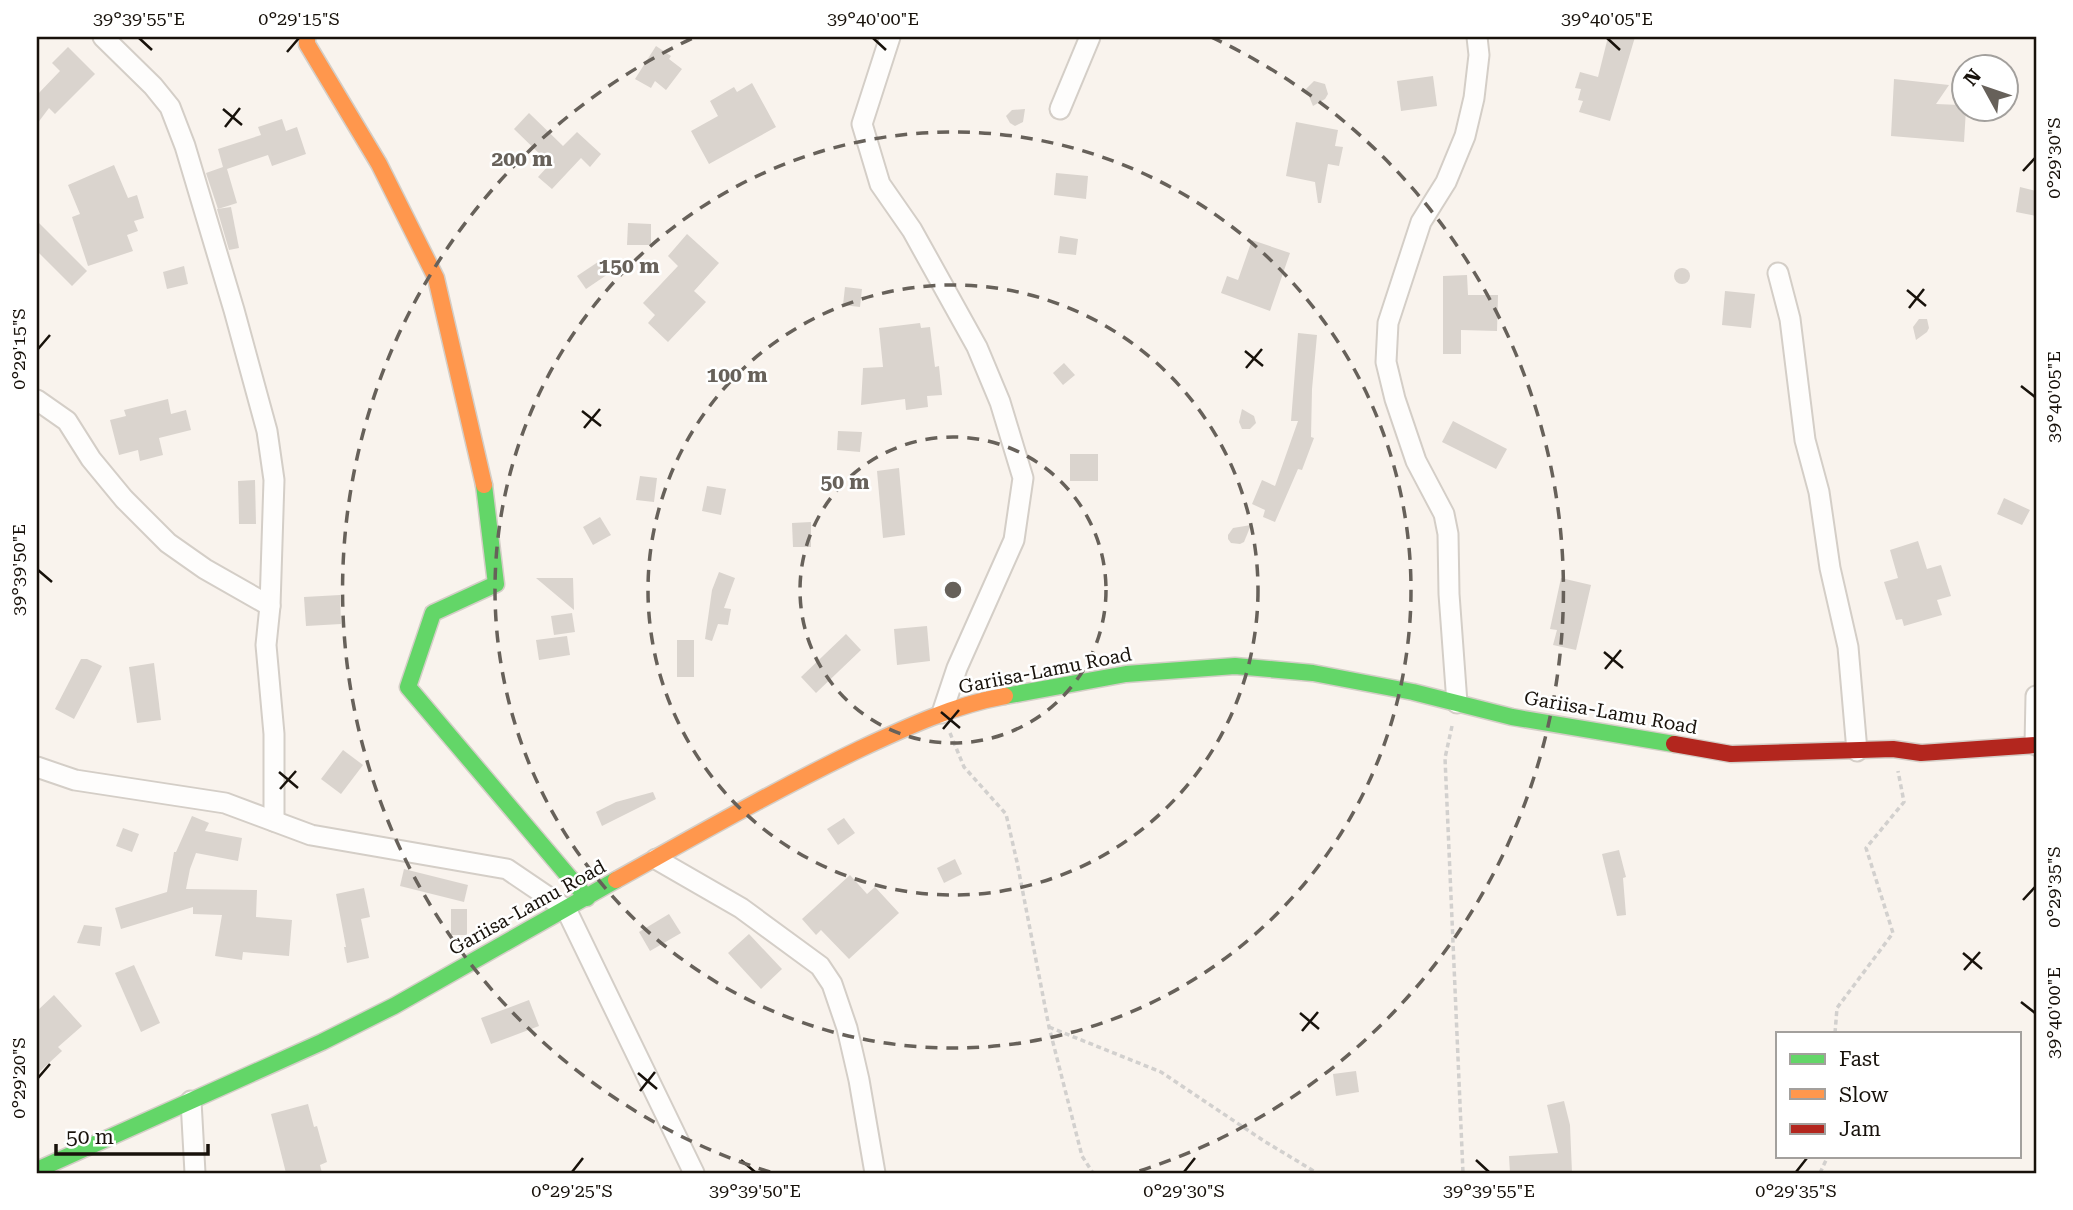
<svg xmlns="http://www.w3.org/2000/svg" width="2073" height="1210" font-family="'Roboto Serif',serif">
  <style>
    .building { fill: #dad4ce }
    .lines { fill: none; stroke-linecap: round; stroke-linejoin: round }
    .street-casing { stroke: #d4cec7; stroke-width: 23 }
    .fast-casing { stroke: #d4cec7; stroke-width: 19 }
    .slow-casing { stroke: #d4cec7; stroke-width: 19 }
    .jam-casing { stroke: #d4cec7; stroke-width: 19 }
    .path { stroke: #d2d0ce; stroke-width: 3.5; stroke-dasharray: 5 3.5; stroke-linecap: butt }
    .street { stroke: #fefdfc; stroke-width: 19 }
    .fast { stroke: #63d668; stroke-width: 16 }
    .slow { stroke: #ff974d; stroke-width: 16 }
    .jam { stroke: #b3261e; stroke-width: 16 }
    .ticks { fill: none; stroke: #18120b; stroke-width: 2.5 }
    .ring { fill: none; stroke: #67615a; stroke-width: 3.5; stroke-dasharray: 12 9 }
    .labels { text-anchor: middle; stroke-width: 5; stroke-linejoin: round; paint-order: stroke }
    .street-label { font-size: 19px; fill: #18120b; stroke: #fff }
    .centre { fill: #67615a; stroke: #fff; stroke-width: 3.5 }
    .ring-label { font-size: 21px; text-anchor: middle; font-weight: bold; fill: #67615a; stroke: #fff; stroke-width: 5; stroke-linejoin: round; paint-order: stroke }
    .neatline { fill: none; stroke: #18120b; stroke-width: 2.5 }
    .ticks-label { font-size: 18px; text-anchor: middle; fill: #18120b }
  </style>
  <rect width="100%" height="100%" fill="#f9f3ed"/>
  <g class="building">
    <polygon points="1608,37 1635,37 1610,121 1579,112 1583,101 1578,100 1581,89 1575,88 1580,72 1598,77"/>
    <polygon points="656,46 671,56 669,59 682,69 666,90 655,81 651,88 635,79"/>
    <polygon points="68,47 95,74 55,114 49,108 37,124 37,95 60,71 52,63"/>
    <polygon points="1433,76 1437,106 1401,111 1397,81"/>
    <polygon points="1894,79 1949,85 1936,104 1960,105 1960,109 1966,109 1964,142 1891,136"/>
    <polygon points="1314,81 1325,84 1328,94 1325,99 1313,106 1306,89"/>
    <polygon points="752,83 776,127 709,164 691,131 718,116 710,101 734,87 737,92"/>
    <polygon points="1025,109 1023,122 1015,126 1010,123 1006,116 1012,110"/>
    <polygon points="529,113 563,146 577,132 601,154 590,167 581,158 552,189 538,177 550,164 514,129"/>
    <polygon points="282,119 286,131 297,127 306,154 272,166 268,155 227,169 237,203 218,209 206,173 223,167 218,149 261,135 258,127"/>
    <polygon points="1296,122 1338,130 1335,146 1343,147 1339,166 1328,164 1321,203 1318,203 1315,182 1286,176"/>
    <polygon points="114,165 128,198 137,195 144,218 134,221 138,231 127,235 133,251 88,266 72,217 80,214 68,185"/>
    <polygon points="1056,173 1088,176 1086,199 1054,195"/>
    <polygon points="2020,187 2036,191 2036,216 2016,212"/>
    <polygon points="231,207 239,248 229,250 217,209"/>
    <polygon points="37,221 87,271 72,286 37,251"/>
    <polygon points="628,223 651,224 651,245 627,245"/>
    <polygon points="687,234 719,263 694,291 706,302 668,342 648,323 655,315 643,303 678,266 668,256"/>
    <polygon points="1060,236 1078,239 1076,255 1058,253"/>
    <polygon points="1252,240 1290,253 1270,311 1221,293 1227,276 1238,280"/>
    <polygon points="598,262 604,262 611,272 586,289 577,276"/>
    <polygon points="184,266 188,284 167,289 163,272"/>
    <circle cx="1682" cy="276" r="8"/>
    <polygon points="1467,275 1468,295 1498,295 1497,331 1461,330 1461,354 1443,354 1443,276"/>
    <polygon points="845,287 862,289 860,307 843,305"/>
    <polygon points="1725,291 1755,294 1751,328 1722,325"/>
    <polygon points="1919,319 1927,319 1929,328 1927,332 1916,340 1913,327"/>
    <polygon points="920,323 921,328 930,327 935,367 939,366 942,395 927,396 928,407 906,410 905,399 861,405 863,368 883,367 879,328"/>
    <polygon points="1298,333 1317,335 1312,389 1311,437 1314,438 1302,470 1298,469 1275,522 1263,517 1265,510 1252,504 1262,480 1275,486 1298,421 1291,421"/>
    <polygon points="1064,363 1075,375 1063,385 1053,373"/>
    <polygon points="168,399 171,414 186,410 191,430 159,438 163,455 140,461 138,450 119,455 110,420 126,416 124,410"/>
    <polygon points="1242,409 1254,416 1256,423 1250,429 1242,429 1239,422"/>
    <polygon points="1453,421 1507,449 1496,469 1442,442"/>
    <polygon points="838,431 862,432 860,452 837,450"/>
    <rect x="1070" y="454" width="28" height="27"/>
    <polygon points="899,468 905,535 883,538 877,471"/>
    <polygon points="640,476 657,478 654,502 636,500"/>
    <polygon points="255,480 256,524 239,524 238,481"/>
    <polygon points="707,486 726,489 721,515 702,511"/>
    <polygon points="2004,498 2030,510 2022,525 1997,514"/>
    <polygon points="600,517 611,535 593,545 583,527"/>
    <polygon points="811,522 811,547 793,547 792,523"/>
    <polygon points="1251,525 1244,542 1240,544 1231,543 1228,539 1228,535 1233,528"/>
    <polygon points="1918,541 1927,569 1941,565 1951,596 1937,600 1942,615 1904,626 1902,619 1896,620 1884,582 1898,578 1890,550"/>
    <polygon points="719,572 735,578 724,608 731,609 728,625 718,624 712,641 705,639 712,590"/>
    <polygon points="536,578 573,578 574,610"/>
    <polygon points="1561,578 1591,585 1576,650 1553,645 1557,630 1550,629"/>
    <polygon points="340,595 341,624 306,626 304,597"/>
    <polygon points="572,613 575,632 554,635 551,616"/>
    <polygon points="927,626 930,661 897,665 894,629"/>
    <polygon points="846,634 861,650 816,693 801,677"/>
    <polygon points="567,636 570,655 539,660 536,640"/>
    <rect x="677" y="640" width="17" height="37"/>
    <polygon points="81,659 87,659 102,666 74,719 55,709"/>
    <polygon points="154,663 161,720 137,723 129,667"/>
    <polygon points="343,750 363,765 341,794 321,779"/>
    <polygon points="653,792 656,799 602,826 596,812 616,802"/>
    <polygon points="192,816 209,823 205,831 242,838 238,861 196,853 190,869 186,889 257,890 256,917 292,920 289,956 243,952 242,960 215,956 222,915 193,914 193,907 121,929 115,908 167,892 174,852 176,852"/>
    <polygon points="844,818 855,833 838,845 827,829"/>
    <polygon points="123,828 139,834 132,852 116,846"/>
    <polygon points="1619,850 1626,877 1623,878 1626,915 1617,916 1602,854"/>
    <polygon points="955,859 962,874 944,883 937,868"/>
    <polygon points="404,869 468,885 464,902 400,886"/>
    <polygon points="850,875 867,894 875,887 899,913 849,959 821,930 816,935 802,919"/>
    <polygon points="364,888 370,917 361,919 369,958 347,963 344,947 346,947 336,894"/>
    <rect x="451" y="909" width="16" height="26"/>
    <polygon points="669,914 681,933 650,951 639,932"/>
    <polygon points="84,925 102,927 100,946 77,943"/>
    <polygon points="749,934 782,969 761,989 728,953"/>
    <polygon points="134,965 160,1023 141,1032 115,973"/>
    <polygon points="54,995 82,1026 58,1047 62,1051 37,1074 37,1011"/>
    <polygon points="529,1000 539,1026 491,1044 481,1018"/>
    <polygon points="1356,1071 1359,1092 1336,1096 1333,1074"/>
    <polygon points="1564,1101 1570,1125 1572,1173 1510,1173 1509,1156 1558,1153 1547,1105"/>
    <polygon points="308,1104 314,1127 317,1126 327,1162 320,1165 322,1173 286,1173 271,1114"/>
  </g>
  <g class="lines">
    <g class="street-casing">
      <g id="street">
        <polyline points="103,37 153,86 170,107 185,146 234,310 267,431 274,480 270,606 266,645 274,734 274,821"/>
        <polyline points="890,37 862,124 880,184 912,230 977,347 1000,402 1023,478 1014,540 957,668 942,713"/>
        <polyline points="1060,109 1090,37"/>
        <polyline points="1778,273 1790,319 1805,440 1819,492 1830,568 1848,647 1857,751"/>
        <polyline points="37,400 67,421 91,459 124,499 168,543 205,569 270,606"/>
        <polyline points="1457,703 1449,594 1448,534 1444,514 1416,461 1395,399 1386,362 1388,323 1421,222 1446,182 1465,136 1474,98 1479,55 1477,37"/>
        <polyline points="2035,745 2036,696"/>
        <polyline points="37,767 75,780 225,803 311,835 507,869 566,909 694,1173"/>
        <polyline points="656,859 741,908 820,966 832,984 847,1028 859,1080 875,1173"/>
        <polyline points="191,1101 195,1173"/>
      </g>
    </g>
    <g class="fast-casing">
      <g id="fast">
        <polyline points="484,485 496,584 433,613 408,687 587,898"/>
        <polyline points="1005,696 1126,674 1235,666 1313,673 1413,692 1512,717 1674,744"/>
        <polyline points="37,1170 322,1042 394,1006 616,880"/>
      </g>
    </g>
    <g class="slow-casing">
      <g id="slow">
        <polyline points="307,37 307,44 379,164 436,278 484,485"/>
        <path d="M616,880c81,-45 161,-91 244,-131 47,-22 94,-44 145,-53"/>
      </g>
    </g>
    <g class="jam-casing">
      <polyline id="jam" points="1674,744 1731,754 1893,749 1921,753 2036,745"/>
    </g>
    <g class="path">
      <polyline points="1452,726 1445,758 1463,1173"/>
      <polyline points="950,733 964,767 1006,814 1017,862 1049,1027 1082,1156 1093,1173"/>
      <polyline points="1049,1027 1161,1072 1264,1141 1317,1173"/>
      <polyline points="1835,1033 1837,1008 1893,933 1866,848 1904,802 1898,771"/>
      <polyline points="1820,1173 1828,1156"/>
    </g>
    <use href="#street" class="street"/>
    <use href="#fast" class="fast"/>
    <use href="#slow" class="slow"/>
    <use href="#jam" class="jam"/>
  </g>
  <path class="ticks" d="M139,38l13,12M873,38l13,12M1607,38l13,12M287,52l12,-14M223,109l19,16M225,127l15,-19M2023,171l12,-13M1907,290l19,16M1909,308l15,-19M38,349l12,-14M1245,351l18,15M1246,368l16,-19M2021,386l14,11M582,411l19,15M584,428l16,-19M38,570l14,12M1604,652l19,16M1605,669l16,-19M941,712l19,16M943,729l16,-19M279,772l19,16M280,789l16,-18M2023,900l12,-13M1963,953l19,16M1964,970l16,-18M2021,1002l14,11M1300,1013l19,16M1302,1031l16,-19M638,1073l19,16M38,1078l12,-14M640,1091l15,-19M741,1160l14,12M1476,1160l13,12M572,1172l11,-14M1184,1172l11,-14M1796,1172l11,-14"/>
  <g class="ring">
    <circle cx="953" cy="590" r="153"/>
    <circle cx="953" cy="590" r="305"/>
    <circle cx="953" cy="590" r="458"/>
    <path d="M770 1172A610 610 0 0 1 695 37M1211 37A610 610 0 0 1 1136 1172"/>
  </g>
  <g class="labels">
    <g class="street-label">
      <text transform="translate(1045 670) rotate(-11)" y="7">Gariisa-Lamu Road</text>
      <text transform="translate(1611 712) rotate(10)" y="7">Gariisa-Lamu Road</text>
      <text transform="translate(527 907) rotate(-29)" y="7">Gariisa-Lamu Road</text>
    </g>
  </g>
  <circle cx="953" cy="590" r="10" class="centre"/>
  <g class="ring-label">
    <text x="522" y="166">200 m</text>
    <text x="629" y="273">150 m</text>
    <text x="737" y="382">100 m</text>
    <text x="845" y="489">50 m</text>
  </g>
  <rect width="2073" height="1210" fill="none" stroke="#ffffff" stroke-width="77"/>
  <rect x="1776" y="1032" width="245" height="126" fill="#ffffff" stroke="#a3a09d" stroke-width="2"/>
  <rect x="1790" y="1054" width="35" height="10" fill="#63d668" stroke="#a3a09d" stroke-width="2"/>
  <text x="1839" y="1066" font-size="21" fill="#18120b">Fast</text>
  <rect x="1790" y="1089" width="35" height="10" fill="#ff974d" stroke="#a3a09d" stroke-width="2"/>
  <text x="1839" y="1102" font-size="21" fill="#18120b">Slow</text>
  <rect x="1790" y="1124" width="35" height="10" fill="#b3261e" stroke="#a3a09d" stroke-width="2"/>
  <text x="1839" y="1136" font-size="21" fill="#18120b">Jam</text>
  <g transform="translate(1985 88) rotate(310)"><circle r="33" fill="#ffffff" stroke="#a3a09d" stroke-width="2"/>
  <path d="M0-5L12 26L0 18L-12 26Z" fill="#67615a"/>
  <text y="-10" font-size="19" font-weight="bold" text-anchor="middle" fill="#18120b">N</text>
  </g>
  <path d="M56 1144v10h152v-10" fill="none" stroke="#18120b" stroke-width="3.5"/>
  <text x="66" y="1144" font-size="21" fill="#18120b" stroke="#ffffff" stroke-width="5" paint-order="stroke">50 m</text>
  <rect x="38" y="38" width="1997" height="1134" class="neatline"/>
  <g class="ticks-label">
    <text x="139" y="25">39°39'55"E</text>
    <text x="299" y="25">0°29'15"S</text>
    <text x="873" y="25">39°40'00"E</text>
    <text x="1607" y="25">39°40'05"E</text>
    <text transform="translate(2054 158) rotate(-90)" y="6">0°29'30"S</text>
    <text transform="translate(19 349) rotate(-90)" y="6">0°29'15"S</text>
    <text transform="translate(2054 397) rotate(-90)" y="6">39°40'05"E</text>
    <text transform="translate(19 570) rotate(-90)" y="6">39°39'50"E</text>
    <text transform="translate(2054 887) rotate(-90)" y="6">0°29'35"S</text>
    <text transform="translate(2054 1013) rotate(-90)" y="6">39°40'00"E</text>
    <text transform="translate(19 1078) rotate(-90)" y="6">0°29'20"S</text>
    <text x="572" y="1197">0°29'25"S</text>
    <text x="755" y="1197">39°39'50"E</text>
    <text x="1184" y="1197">0°29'30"S</text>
    <text x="1489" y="1197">39°39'55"E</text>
    <text x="1796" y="1197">0°29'35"S</text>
  </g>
</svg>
